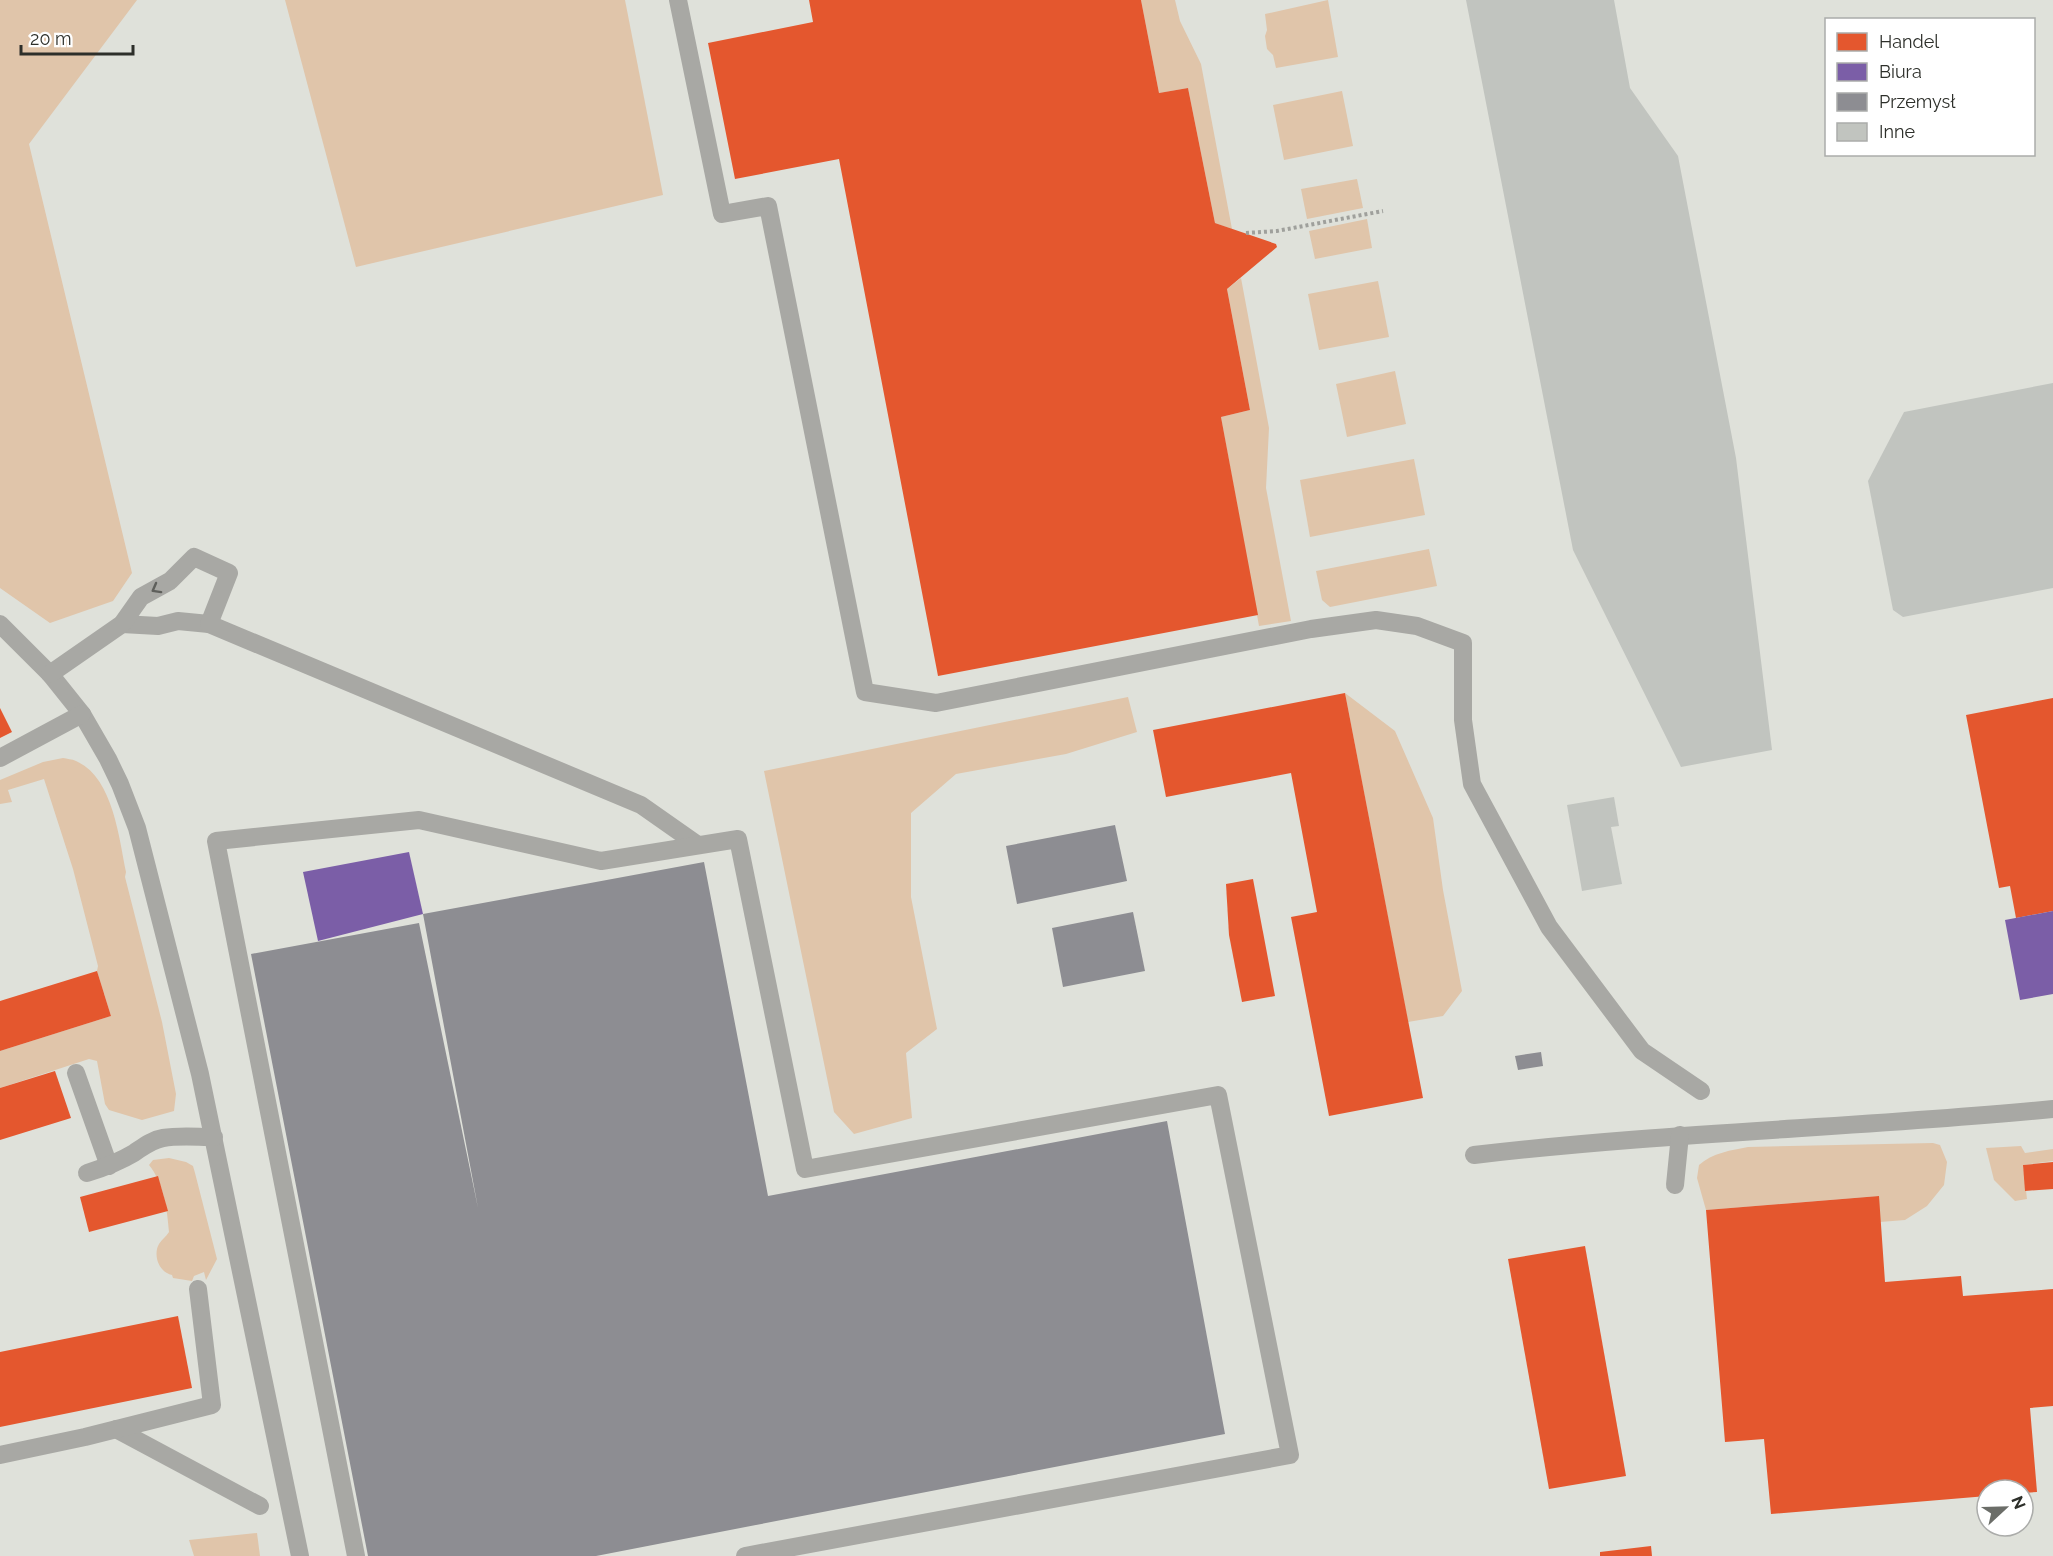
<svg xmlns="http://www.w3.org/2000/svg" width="2053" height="1556" font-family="Raleway,sans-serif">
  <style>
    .green { fill: #e0c5aa }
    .shops { fill: #e4572e }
    .offices { fill: #7b5ea7 }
    .industry { fill: #8d8d92 }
    .building { fill: #c1c4bf }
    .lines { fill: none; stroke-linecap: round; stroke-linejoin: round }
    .path { stroke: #9fa09c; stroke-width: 4; stroke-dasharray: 3 3; stroke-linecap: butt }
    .lane { stroke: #a8a8a4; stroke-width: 18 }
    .oneway { stroke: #5e5f5b }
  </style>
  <rect width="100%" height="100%" fill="#dfe1da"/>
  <g class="green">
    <polygon points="0,0 137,0 29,144 132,573 113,601 50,623 0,588"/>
    <polygon points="285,0 625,0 663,195 356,267"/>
    <polygon points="1141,0 1175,0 1180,21 1201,64 1232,229 1215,223 1188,88 1159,93"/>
    <polygon points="1328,0 1338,57 1276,68 1273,55 1267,49 1265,36 1267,30 1265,14"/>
    <polygon points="1342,91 1353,146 1284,160 1273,105"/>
    <polygon points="1357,179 1363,208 1307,219 1301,189"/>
    <polygon points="1367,219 1372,248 1315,259 1309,231"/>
    <polygon points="1241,278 1269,428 1266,488 1291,621 1259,626 1221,417 1250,410 1227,289"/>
    <polygon points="1378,281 1389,337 1319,350 1308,294"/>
    <polygon points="1395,371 1406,424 1347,437 1336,384"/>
    <polygon points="1414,459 1425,515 1310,537 1300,480"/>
    <polygon points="1429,549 1437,586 1330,607 1322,600 1316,571"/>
    <polygon points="1345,693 1395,731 1433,818 1443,890 1462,991 1443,1016 1408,1022"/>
    <polygon points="1128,697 1137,732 1066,754 956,774 911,813 911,897 937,1029 906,1053 912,1118 854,1134 834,1112 764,771"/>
    <path d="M63,758c4,1 9,1 13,3 37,16 43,77 50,111l-1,5 37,145 14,72 -2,17 -32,9 -33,-10 -4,-6 -8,-43 -8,-2 -89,29v-37l111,-35 -14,-45 1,-5 -25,-97 -29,-90 -36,11 4,12 -12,2v-24l43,-18z"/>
    <path d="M1933,1143l7,2 7,17 -3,23 -17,21 -22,14 -25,2 -2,-26 -172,14 -9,-32 2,-13c13,-12 33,-15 49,-18z"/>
    <polygon points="2021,1146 2025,1153 2053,1149 2053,1161 2023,1165 2027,1199 2015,1201 1994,1180 1986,1148"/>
    <path d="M169,1158l17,4 7,4 2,7 22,86 -11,21 -2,-8 -10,4 -2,5 -19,-3 -1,-3c-14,-3 -19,-21 -13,-31 3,-5 7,-7 10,-12 -2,-24 -5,-48 -20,-67l4,-5z"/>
    <polygon points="257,1533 260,1556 194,1556 189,1540"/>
  </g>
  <g class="shops">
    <polygon points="809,0 1141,0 1159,93 1188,88 1215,223 1276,244 1277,247 1227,289 1250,410 1221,417 1258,615 938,676 839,159 735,179 708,43 813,22"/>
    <polygon points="1345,693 1423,1098 1329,1116 1291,917 1317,912 1291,773 1166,797 1153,730"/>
    <polygon points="2053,698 2053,911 2016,918 2010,886 1999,888 1966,715"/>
    <polygon points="0,708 12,732 0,738"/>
    <polygon points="1253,879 1275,996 1242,1002 1229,935 1226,884"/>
    <polygon points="97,971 111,1016 0,1051 0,1001"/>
    <polygon points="55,1071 71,1118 0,1140 0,1088"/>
    <polygon points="2053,1162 2053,1189 2025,1191 2023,1165"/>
    <polygon points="158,1176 168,1211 89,1232 80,1197"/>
    <polygon points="1879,1196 1885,1282 1961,1276 1963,1296 2053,1289 2053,1406 2030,1408 2037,1492 2023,1493 2023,1490 1987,1490 1987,1496 1771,1514 1764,1439 1725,1442 1706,1210"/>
    <polygon points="1585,1246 1626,1476 1549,1489 1508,1259"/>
    <polygon points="178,1316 192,1388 0,1427 0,1352"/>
    <polygon points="1651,1546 1652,1556 1600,1556 1600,1552"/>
  </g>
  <g class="offices">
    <polygon points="409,852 423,914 318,941 303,872"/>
    <polygon points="2053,911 2053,994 2020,1000 2005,920"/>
  </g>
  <g class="industry">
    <polygon points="1115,825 1127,881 1017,904 1006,846"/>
    <polygon points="704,862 768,1196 1167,1121 1225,1434 596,1556 368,1556 251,954 419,923 478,1208 423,914"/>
    <polygon points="1133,912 1145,971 1063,987 1052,928"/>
    <polygon points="1541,1052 1543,1066 1518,1070 1515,1056"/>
  </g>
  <g class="building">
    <polygon points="1466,0 1614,0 1630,88 1678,156 1736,458 1772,750 1681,767 1573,550"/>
    <polygon points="2053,383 2053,588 1903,617 1893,610 1868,481 1904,412"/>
    <polygon points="1614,797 1619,826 1611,827 1622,884 1582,891 1567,805"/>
  </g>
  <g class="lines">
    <polyline class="path" points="1246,233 1277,231 1383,211"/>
    <g class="lane">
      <polyline points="678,0 722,214 768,206 865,692 936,703 1311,629 1376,620 1417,626 1463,643 1463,720 1472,784 1549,927 1642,1051 1701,1091"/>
      <polyline points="0,624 50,674 82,714 108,759 120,784 137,828 200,1074 300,1556"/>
      <polyline points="122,624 158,626 178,621 209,624"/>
      <polyline points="50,674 122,624 141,597 170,581 194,557 229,573 209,624 641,805 698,845"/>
      <polyline points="0,758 82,714"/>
      <polyline points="76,1073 109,1166"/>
      <path d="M1474,1155c193,-23 386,-27 579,-46"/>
      <path d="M87,1173c16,-5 32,-11 47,-20 9,-6 17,-13 29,-15 16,-3 34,-1 51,-1"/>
      <polyline points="1675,1185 1680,1135"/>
      <polyline points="116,1429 260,1506"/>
      <polyline points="0,1455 85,1437 212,1405 198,1289"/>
      <polyline points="356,1556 216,841 419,820 601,861 738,839 805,1169 1218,1095 1290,1455 745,1556"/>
    </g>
  </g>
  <defs><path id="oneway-chevron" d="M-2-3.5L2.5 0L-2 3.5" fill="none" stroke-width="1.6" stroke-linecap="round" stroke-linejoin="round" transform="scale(1.5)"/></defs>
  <use class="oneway" href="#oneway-chevron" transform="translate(156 589) rotate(151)"/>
  <rect x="1825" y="18" width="210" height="138" fill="#ffffff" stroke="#abacaa" stroke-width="1.5"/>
  <rect x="1837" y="33" width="30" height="18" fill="#e4572e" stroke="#abacaa" stroke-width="1.5"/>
  <text x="1879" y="48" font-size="18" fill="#2d2f2a">Handel</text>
  <rect x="1837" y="63" width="30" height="18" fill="#7b5ea7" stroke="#abacaa" stroke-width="1.5"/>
  <text x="1879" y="78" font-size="18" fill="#2d2f2a">Biura</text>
  <rect x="1837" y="93" width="30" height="18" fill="#8d8d92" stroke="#abacaa" stroke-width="1.5"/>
  <text x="1879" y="108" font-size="18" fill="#2d2f2a">Przemysł</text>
  <rect x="1837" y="123" width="30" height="18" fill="#c1c4bf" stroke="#abacaa" stroke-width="1.5"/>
  <text x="1879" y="138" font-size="18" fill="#2d2f2a">Inne</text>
  <g transform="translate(2005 1508) rotate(68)"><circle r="28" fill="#ffffff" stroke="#abacaa" stroke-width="1.5"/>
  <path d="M0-4.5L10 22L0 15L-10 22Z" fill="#6b6d68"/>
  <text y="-9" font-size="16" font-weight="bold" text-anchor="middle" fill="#2d2f2a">N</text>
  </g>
  <path d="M21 45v9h112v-9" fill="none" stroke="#2d2f2a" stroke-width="3"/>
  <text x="30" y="45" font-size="18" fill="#2d2f2a" stroke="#ffffff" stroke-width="4.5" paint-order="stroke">20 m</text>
</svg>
